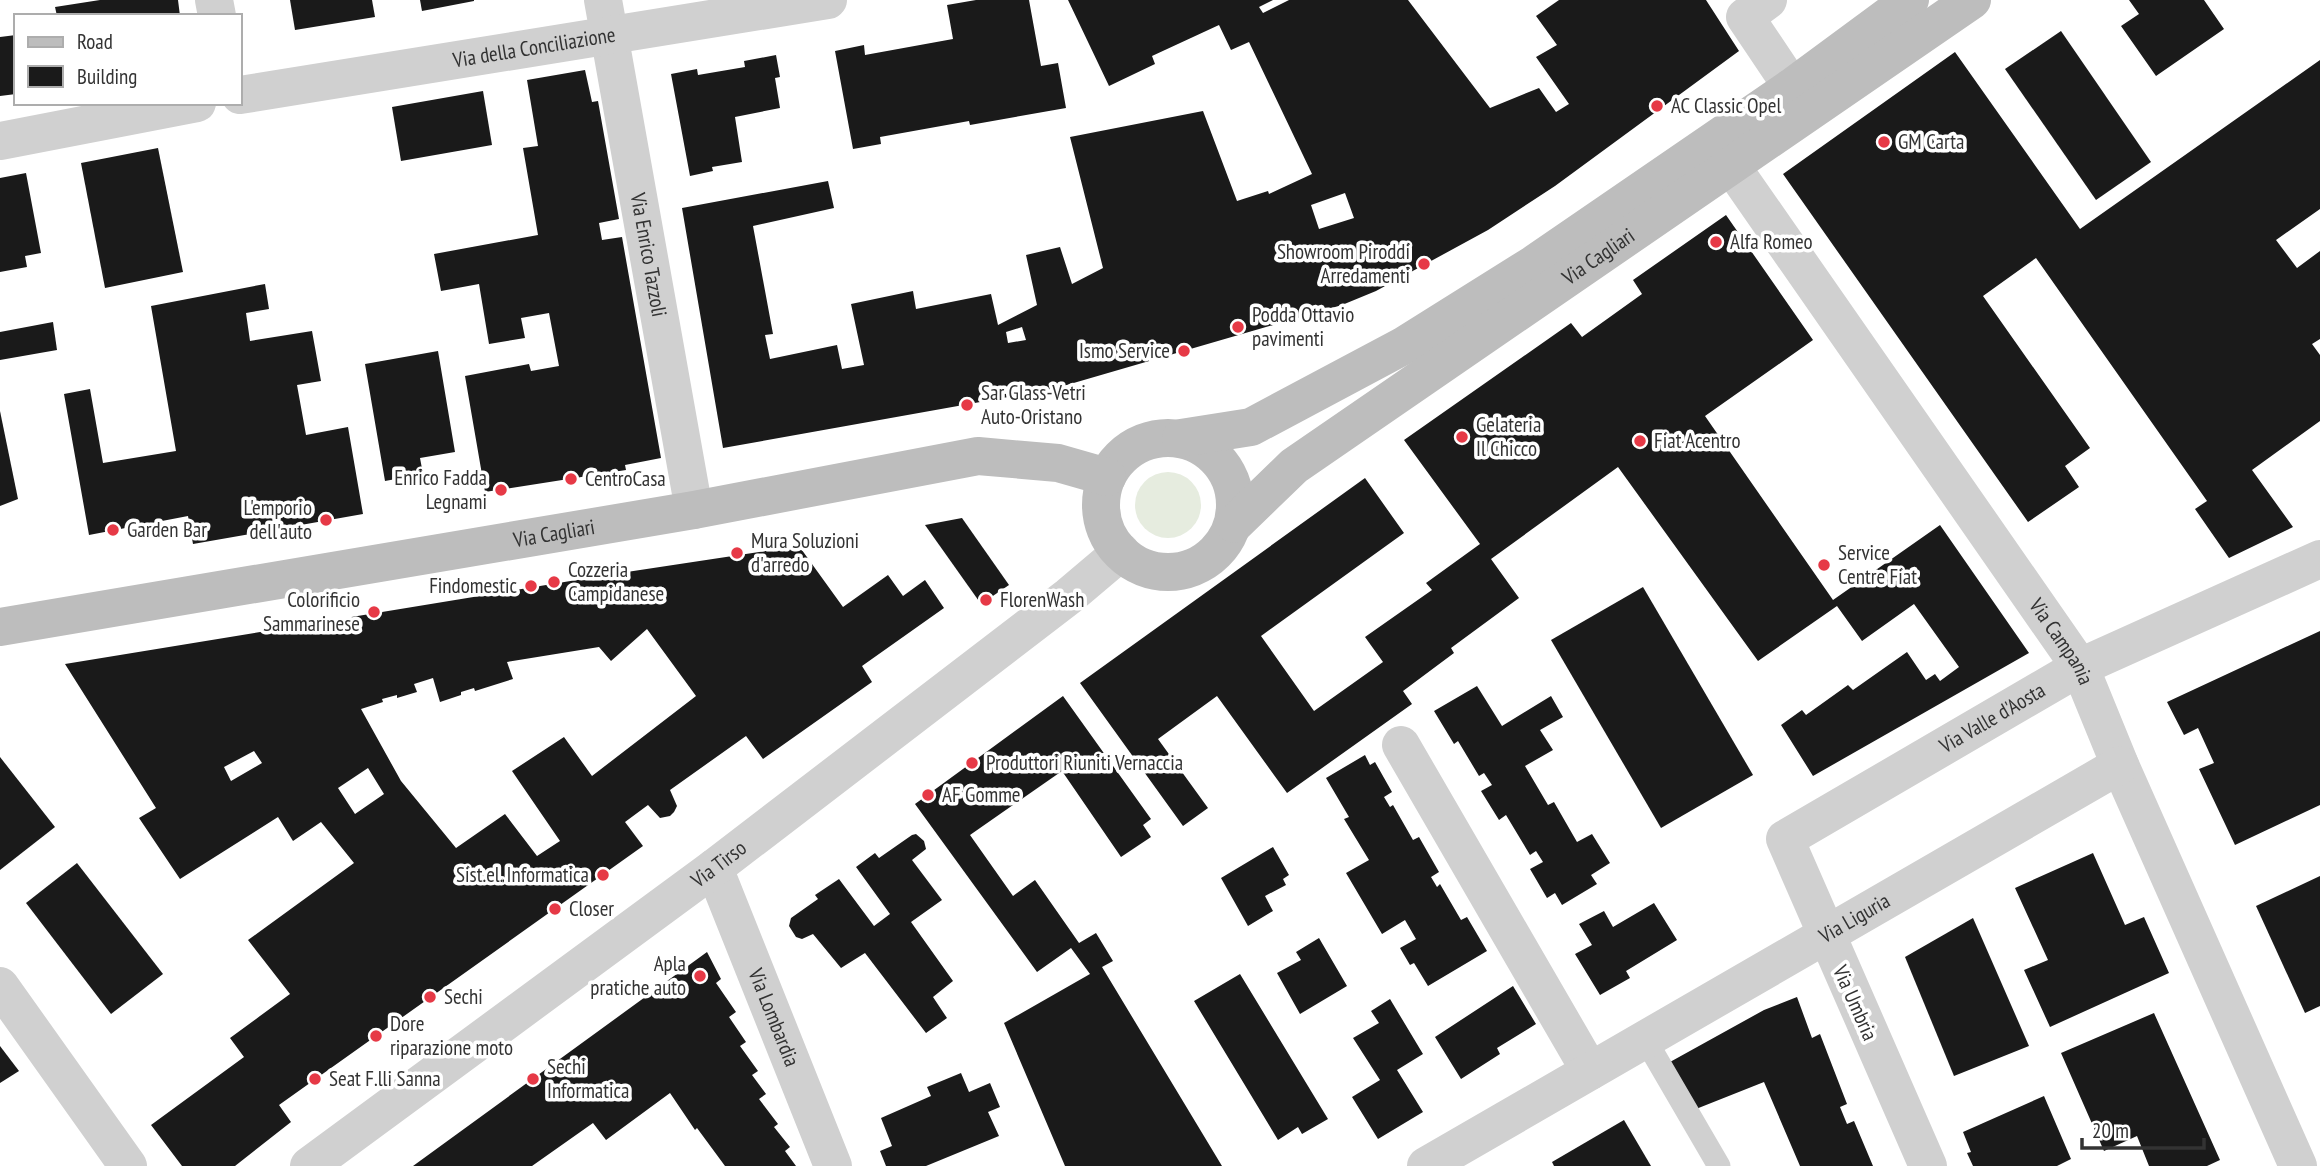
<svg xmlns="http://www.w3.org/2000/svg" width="2320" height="1166" font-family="'PT Sans Narrow',sans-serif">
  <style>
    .green { fill: #e6ecdf }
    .building { fill: #1a1a1a; fill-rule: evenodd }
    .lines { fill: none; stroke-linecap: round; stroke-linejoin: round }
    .service { stroke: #d0d0d0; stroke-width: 23 }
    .minor { stroke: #d0d0d0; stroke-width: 38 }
    .tertiary { stroke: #d0d0d0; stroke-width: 38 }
    .secondary { stroke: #bdbdbd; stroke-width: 38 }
    .poi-dot { fill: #e63946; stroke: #fff; stroke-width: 2.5 }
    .labels { text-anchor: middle; stroke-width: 7; stroke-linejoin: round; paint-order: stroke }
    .street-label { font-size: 21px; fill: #333; stroke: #fff }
    .poi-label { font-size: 21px; fill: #333; stroke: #fff; text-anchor: start }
  </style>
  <rect width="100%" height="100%" fill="#fff"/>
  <circle class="green" cx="1168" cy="505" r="33"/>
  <g class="building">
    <polygon points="100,0 178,0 180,16 57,16 55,7"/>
    <polygon points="290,0 372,0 375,17 295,30"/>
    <polygon points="420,0 474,0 474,1 422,11"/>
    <polygon points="976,0 1029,0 1041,66 1058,63 1066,108 970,125 969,121 880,137 881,144 853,149 835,51 864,45 865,55 953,39 947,5"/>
    <path d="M1068,0h205l-14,7 4,6 26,-13h119l82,108 49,-20 17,24 13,-8 -33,-47 21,-12 -21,-29 23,-16h147l33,51 -184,135 -67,44 -112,61 -34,14 -289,84 -330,59 -41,-240 146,-27 6,27 -81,18 20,108 -8,1 5,24 67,-14 5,24 22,-4 -13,-61 62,-13 3,18 75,-15 7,31 39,-20 -11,-50 34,-8 12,37 31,-16 -33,-131 133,-26 34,90 31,-10 1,3 43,-20 -63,-132 -18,8 -12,-25 -67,31 3,8 -46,22zM1345,193l9,25 -35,11 -8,-24zM1022,327l4,13 -18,3 -2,-11z"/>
    <polygon points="2129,0 2204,0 2224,29 2156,76 2121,26 2139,14"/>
    <polygon points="2061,31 2151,162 2096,200 2005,69"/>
    <polygon points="16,35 16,94 0,96 0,37"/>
    <polygon points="1955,52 2080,229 2320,60 2320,209 2276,240 2297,268 2320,251 2320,339 2312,344 2320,355 2320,421 2252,470 2293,527 2229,558 2195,509 2207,501 2036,258 1983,296 2090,448 2065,466 2079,487 2028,522 1783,174"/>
    <polygon points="776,55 780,77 775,78 780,108 735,117 742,162 712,167 713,171 690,176 671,74 697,69 698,75 745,67 744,61"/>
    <polygon points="585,70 592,102 598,101 619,219 599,223 602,240 622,237 661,458 625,465 626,470 485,492 465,376 529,364 531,371 559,366 549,313 521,318 525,338 489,344 479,284 441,291 434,254 538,235 523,148 538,146 527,80"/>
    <polygon points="483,91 492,145 401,161 392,107"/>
    <polygon points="158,148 183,272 105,288 81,163"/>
    <polygon points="26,173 41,253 25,256 27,267 0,272 0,178"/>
    <polygon points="1726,215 1813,340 1705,416 1833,600 1940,525 2029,653 1813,776 1781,725 1802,710 1806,715 1848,685 1853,690 1907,652 1926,680 1935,674 1940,681 1959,667 1914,604 1862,641 1837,606 1758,661 1618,467 1491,559 1519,598 1451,648 1454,653 1403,691 1412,704 1287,793 1217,696 1158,739 1208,808 1183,826 1080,683 1365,478 1404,533 1261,636 1314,711 1383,662 1365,637 1432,590 1426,583 1480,544 1404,440 1571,323 1582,337 1642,294 1633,280"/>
    <polygon points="265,284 269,309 246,313 250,341 312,331 321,381 297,385 306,435 348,427 363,514 193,544 188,516 89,535 64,394 90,389 103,463 176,451 151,306"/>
    <polygon points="53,322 57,350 0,360 0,332"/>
    <polygon points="438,351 455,452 420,458 423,474 385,481 365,364"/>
    <polygon points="0,411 18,499 0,506"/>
    <polygon points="962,518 1009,585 981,604 925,525"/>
    <path d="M799,546l44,61 45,-32 15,21 22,-16 19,28 -82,58 10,16 -109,77 -17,-23 -76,54 7,16 -3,6 -4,4 -10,2 -12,-13 -23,17 18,24 -364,259 12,17 -56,44h-53l-31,-41 93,-68 -14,-19 60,-44 -42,-54 106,-77 -33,-41 -28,19 -15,-24 -98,62 -41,-61 17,-10 -91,-144 542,-89zM647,629l49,67 -104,80 -28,-39 -52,34 48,70 -23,15 -32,-42 -49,34 -55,-67 -40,-72 22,-7 -1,-3 15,-4v3l20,-6 -3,-8 19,-6 7,24 21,-7v-3l13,-4 1,3 38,-12 -6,-17 92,-15 12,14zM254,751l8,12 -31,18 -7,-14zM368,768l16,26 -29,20 -17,-26z"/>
    <polygon points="1643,587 1753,775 1661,828 1551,640"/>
    <polygon points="2320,631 2320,805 2235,845 2199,769 2214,763 2198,728 2184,735 2167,702"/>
    <polygon points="1477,686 1502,726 1551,696 1563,717 1540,730 1553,750 1525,766 1548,805 1554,802 1577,842 1592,834 1610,863 1591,875 1597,884 1562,905 1555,893 1547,898 1530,869 1543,862 1536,851 1530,855 1506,815 1499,820 1481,791 1492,785 1484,773 1479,776 1458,741 1454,744 1434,711"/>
    <polygon points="1063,696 1151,819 1143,825 1151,837 1121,857 1062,771 970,835 1013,896 1035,880 1079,943 1096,933 1113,961 1102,967 1222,1166 1065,1166 1004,1023 1090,974 1071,948 1037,972 915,804"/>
    <polygon points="1365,755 1370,765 1375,762 1392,792 1384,797 1390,807 1393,805 1413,840 1419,837 1439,872 1431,877 1437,887 1440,884 1461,920 1467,917 1487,951 1428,986 1414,963 1410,965 1400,948 1416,939 1405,920 1382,934 1346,873 1369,860 1344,819 1349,817 1326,778"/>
    <polygon points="0,757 55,827 0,870"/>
    <polygon points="916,834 924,841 926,849 912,860 942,900 911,922 953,981 933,997 947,1018 926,1033 865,953 841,968 813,934 802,939 796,937 789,926 791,918 818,899 815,895 839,879 874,926 890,914 856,867 875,853 879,858 912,835"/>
    <polygon points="1273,847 1289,875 1283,879 1286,885 1265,896 1273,911 1248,926 1221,878"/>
    <polygon points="2093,853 2125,925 2144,917 2169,973 2050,1027 2024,970 2048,960 2015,888"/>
    <polygon points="77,863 163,974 111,1014 26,903"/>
    <polygon points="2320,876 2320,1006 2305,1013 2256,906"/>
    <polygon points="1654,903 1677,940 1626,971 1630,978 1600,995 1575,954 1592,945 1579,924 1604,911 1613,927"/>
    <polygon points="1973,918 2029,1046 1954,1076 1905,957"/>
    <polygon points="1319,938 1347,986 1300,1014 1277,973 1301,960 1296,952"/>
    <polygon points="707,952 721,979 716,983 736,1012 729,1017 746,1042 740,1046 758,1071 752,1075 766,1094 759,1099 778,1124 774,1127 790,1147 785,1151 796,1166 725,1166 697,1128 695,1130 670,1093 606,1140 593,1123 532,1166 413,1166"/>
    <polygon points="1240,974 1328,1119 1302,1134 1298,1127 1278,1140 1194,1001"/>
    <polygon points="1513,986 1536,1024 1497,1048 1500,1054 1461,1079 1435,1037"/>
    <polygon points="1797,997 1812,1038 1820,1034 1847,1104 1840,1107 1847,1124 1854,1121 1873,1166 1800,1166 1764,1082 1696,1109 1670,1062 1764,1010"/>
    <polygon points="1390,999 1423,1054 1397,1070 1423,1112 1378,1139 1352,1097 1380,1080 1353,1038 1379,1023 1371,1011"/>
    <polygon points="2154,1013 2220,1160 2207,1166 2149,1166 2137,1136 2104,1151 2061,1053"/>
    <polygon points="0,1046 19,1071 0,1083"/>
    <polygon points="961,1073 969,1092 990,1083 1000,1107 988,1112 999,1136 926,1166 886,1166 880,1151 892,1146 881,1118 931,1096 927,1087"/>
    <polygon points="2044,1096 2071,1159 2057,1166 1973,1166 1967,1153 1971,1152 1963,1132"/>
    <polygon points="1624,1120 1651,1166 1554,1166 1552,1162"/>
  </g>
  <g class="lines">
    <polyline class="service" points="1645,1039 1719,1166"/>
    <g class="minor">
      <polyline points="214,0 217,16"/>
      <path id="s1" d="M603,0l91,510"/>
      <polyline points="1768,0 1745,17 1792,87"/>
      <path id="s2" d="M240,95l588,-95"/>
      <polyline points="0,141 197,103"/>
      <path id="s3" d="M1732,167l348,500 40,98 178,401"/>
      <polyline points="1401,745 1590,1071"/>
      <path id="s4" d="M714,868l119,298"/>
      <path id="s5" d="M1426,1166l694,-401"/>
      <path id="s6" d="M1928,1166l-143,-327 295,-172 240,-108"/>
    </g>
    <g class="tertiary">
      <polyline points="0,986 128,1166"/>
      <path id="s7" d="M309,1166l405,-298 355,-272 52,-44"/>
    </g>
    <g class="secondary">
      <circle cx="1168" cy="505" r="67"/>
      <polyline points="1181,438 1251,427 1403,346 1534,264 1792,87 1910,0"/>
      <path id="s8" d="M1234,524l60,-58 678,-466"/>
      <path id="s9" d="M0,627l694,-117 284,-54 80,7 49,14"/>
    </g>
  </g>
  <g class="poi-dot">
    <circle cx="1657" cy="106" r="7"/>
    <circle cx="1884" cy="142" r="7"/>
    <circle cx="1716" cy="242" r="7"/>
    <circle cx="1424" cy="264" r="7"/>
    <circle cx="1238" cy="327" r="7"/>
    <circle cx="1184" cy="351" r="7"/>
    <circle cx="967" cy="405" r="7"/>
    <circle cx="1462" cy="437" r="7"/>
    <circle cx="1640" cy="441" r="7"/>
    <circle cx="571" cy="479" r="7"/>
    <circle cx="501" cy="490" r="7"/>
    <circle cx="326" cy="520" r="7"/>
    <circle cx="113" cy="530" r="7"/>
    <circle cx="737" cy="553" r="7"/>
    <circle cx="1824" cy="565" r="7"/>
    <circle cx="554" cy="582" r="7"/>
    <circle cx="531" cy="586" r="7"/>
    <circle cx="986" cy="600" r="7"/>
    <circle cx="374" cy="612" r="7"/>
    <circle cx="972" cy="763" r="7"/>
    <circle cx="928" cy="795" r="7"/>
    <circle cx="603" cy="875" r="7"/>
    <circle cx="555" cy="909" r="7"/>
    <circle cx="700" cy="976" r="7"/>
    <circle cx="430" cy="997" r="7"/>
    <circle cx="376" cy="1036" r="7"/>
    <circle cx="315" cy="1079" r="7"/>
    <circle cx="533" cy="1079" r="7"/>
  </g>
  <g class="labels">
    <g class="street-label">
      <text dy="7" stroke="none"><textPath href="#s2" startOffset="298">Via della Conciliazione</textPath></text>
      <text dy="7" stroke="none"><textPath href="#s1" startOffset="259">Via Enrico Tazzoli</textPath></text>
      <text dy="7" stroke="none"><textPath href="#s8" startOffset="453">Via Cagliari</textPath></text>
      <text dy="7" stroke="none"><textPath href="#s9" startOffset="562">Via Cagliari</textPath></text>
      <text dy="7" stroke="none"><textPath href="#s3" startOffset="578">Via Campania</textPath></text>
      <text dy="7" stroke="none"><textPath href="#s6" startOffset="597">Via Valle d'Aosta</textPath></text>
      <text dy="7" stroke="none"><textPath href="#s7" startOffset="509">Via Tirso</textPath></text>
      <text dy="7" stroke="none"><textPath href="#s5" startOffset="495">Via Liguria</textPath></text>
      <text transform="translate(1855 1003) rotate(66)" y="7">Via Umbria</text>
      <text dy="7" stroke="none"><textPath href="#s4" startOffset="161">Via Lombardia</textPath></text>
    </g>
    <g class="poi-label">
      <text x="1671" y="113">AC Classic Opel</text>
      <text x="1898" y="149">GM Carta</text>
      <text x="1730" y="249">Alfa Romeo</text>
      <text x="1410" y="259" text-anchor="end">Showroom Piroddi<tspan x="1410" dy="24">Arredamenti</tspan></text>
      <text x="1252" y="322">Podda Ottavio<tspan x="1252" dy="24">pavimenti</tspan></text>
      <text x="1170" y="358" text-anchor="end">Ismo Service</text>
      <text x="981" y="400">Sar Glass-Vetri<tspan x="981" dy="24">Auto-Oristano</tspan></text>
      <text x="1476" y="432">Gelateria<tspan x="1476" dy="24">Il Chicco</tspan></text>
      <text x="1654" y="448">Fiat Acentro</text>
      <text x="487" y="485" text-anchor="end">Enrico Fadda<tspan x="487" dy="24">Legnami</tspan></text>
      <text x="585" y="486">CentroCasa</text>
      <text x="312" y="515" text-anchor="end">L'emporio<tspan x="312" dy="24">dell'auto</tspan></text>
      <text x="127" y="537">Garden Bar</text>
      <text x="751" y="548">Mura Soluzioni<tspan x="751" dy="24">d'arredo</tspan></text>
      <text x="1838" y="560">Service<tspan x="1838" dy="24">Centre Fiat</tspan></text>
      <text x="568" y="577">Cozzeria<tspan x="568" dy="24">Campidanese</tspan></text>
      <text x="517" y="593" text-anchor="end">Findomestic</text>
      <text x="360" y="607" text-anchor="end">Colorificio<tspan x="360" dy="24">Sammarinese</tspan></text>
      <text x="1000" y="607">FlorenWash</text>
      <text x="986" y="770">Produttori Riuniti Vernaccia</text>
      <text x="942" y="802">AF Gomme</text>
      <text x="589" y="882" text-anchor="end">Sist.el. Informatica</text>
      <text x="569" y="916">Closer</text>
      <text x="686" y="971" text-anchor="end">Apla<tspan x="686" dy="24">pratiche auto</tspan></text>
      <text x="444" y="1004">Sechi</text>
      <text x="390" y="1031">Dore<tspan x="390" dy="24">riparazione moto</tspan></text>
      <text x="547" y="1074">Sechi<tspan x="547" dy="24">Informatica</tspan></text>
      <text x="329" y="1086">Seat F.lli Sanna</text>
    </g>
  </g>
  <rect x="14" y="14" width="228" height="91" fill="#ffffff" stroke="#adadad" stroke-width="2"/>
  <rect x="28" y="37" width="35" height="10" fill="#bdbdbd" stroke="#adadad" stroke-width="2"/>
  <text x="77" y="49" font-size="21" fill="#333333">Road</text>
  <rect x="28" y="66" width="35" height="21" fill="#1a1a1a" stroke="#adadad" stroke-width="2"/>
  <text x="77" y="84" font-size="21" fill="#333333">Building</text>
  <path d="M2082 1138v10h122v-10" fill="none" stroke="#333333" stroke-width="3.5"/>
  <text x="2092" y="1138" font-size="21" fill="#333333" stroke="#ffffff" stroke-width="5" paint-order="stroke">20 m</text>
</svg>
